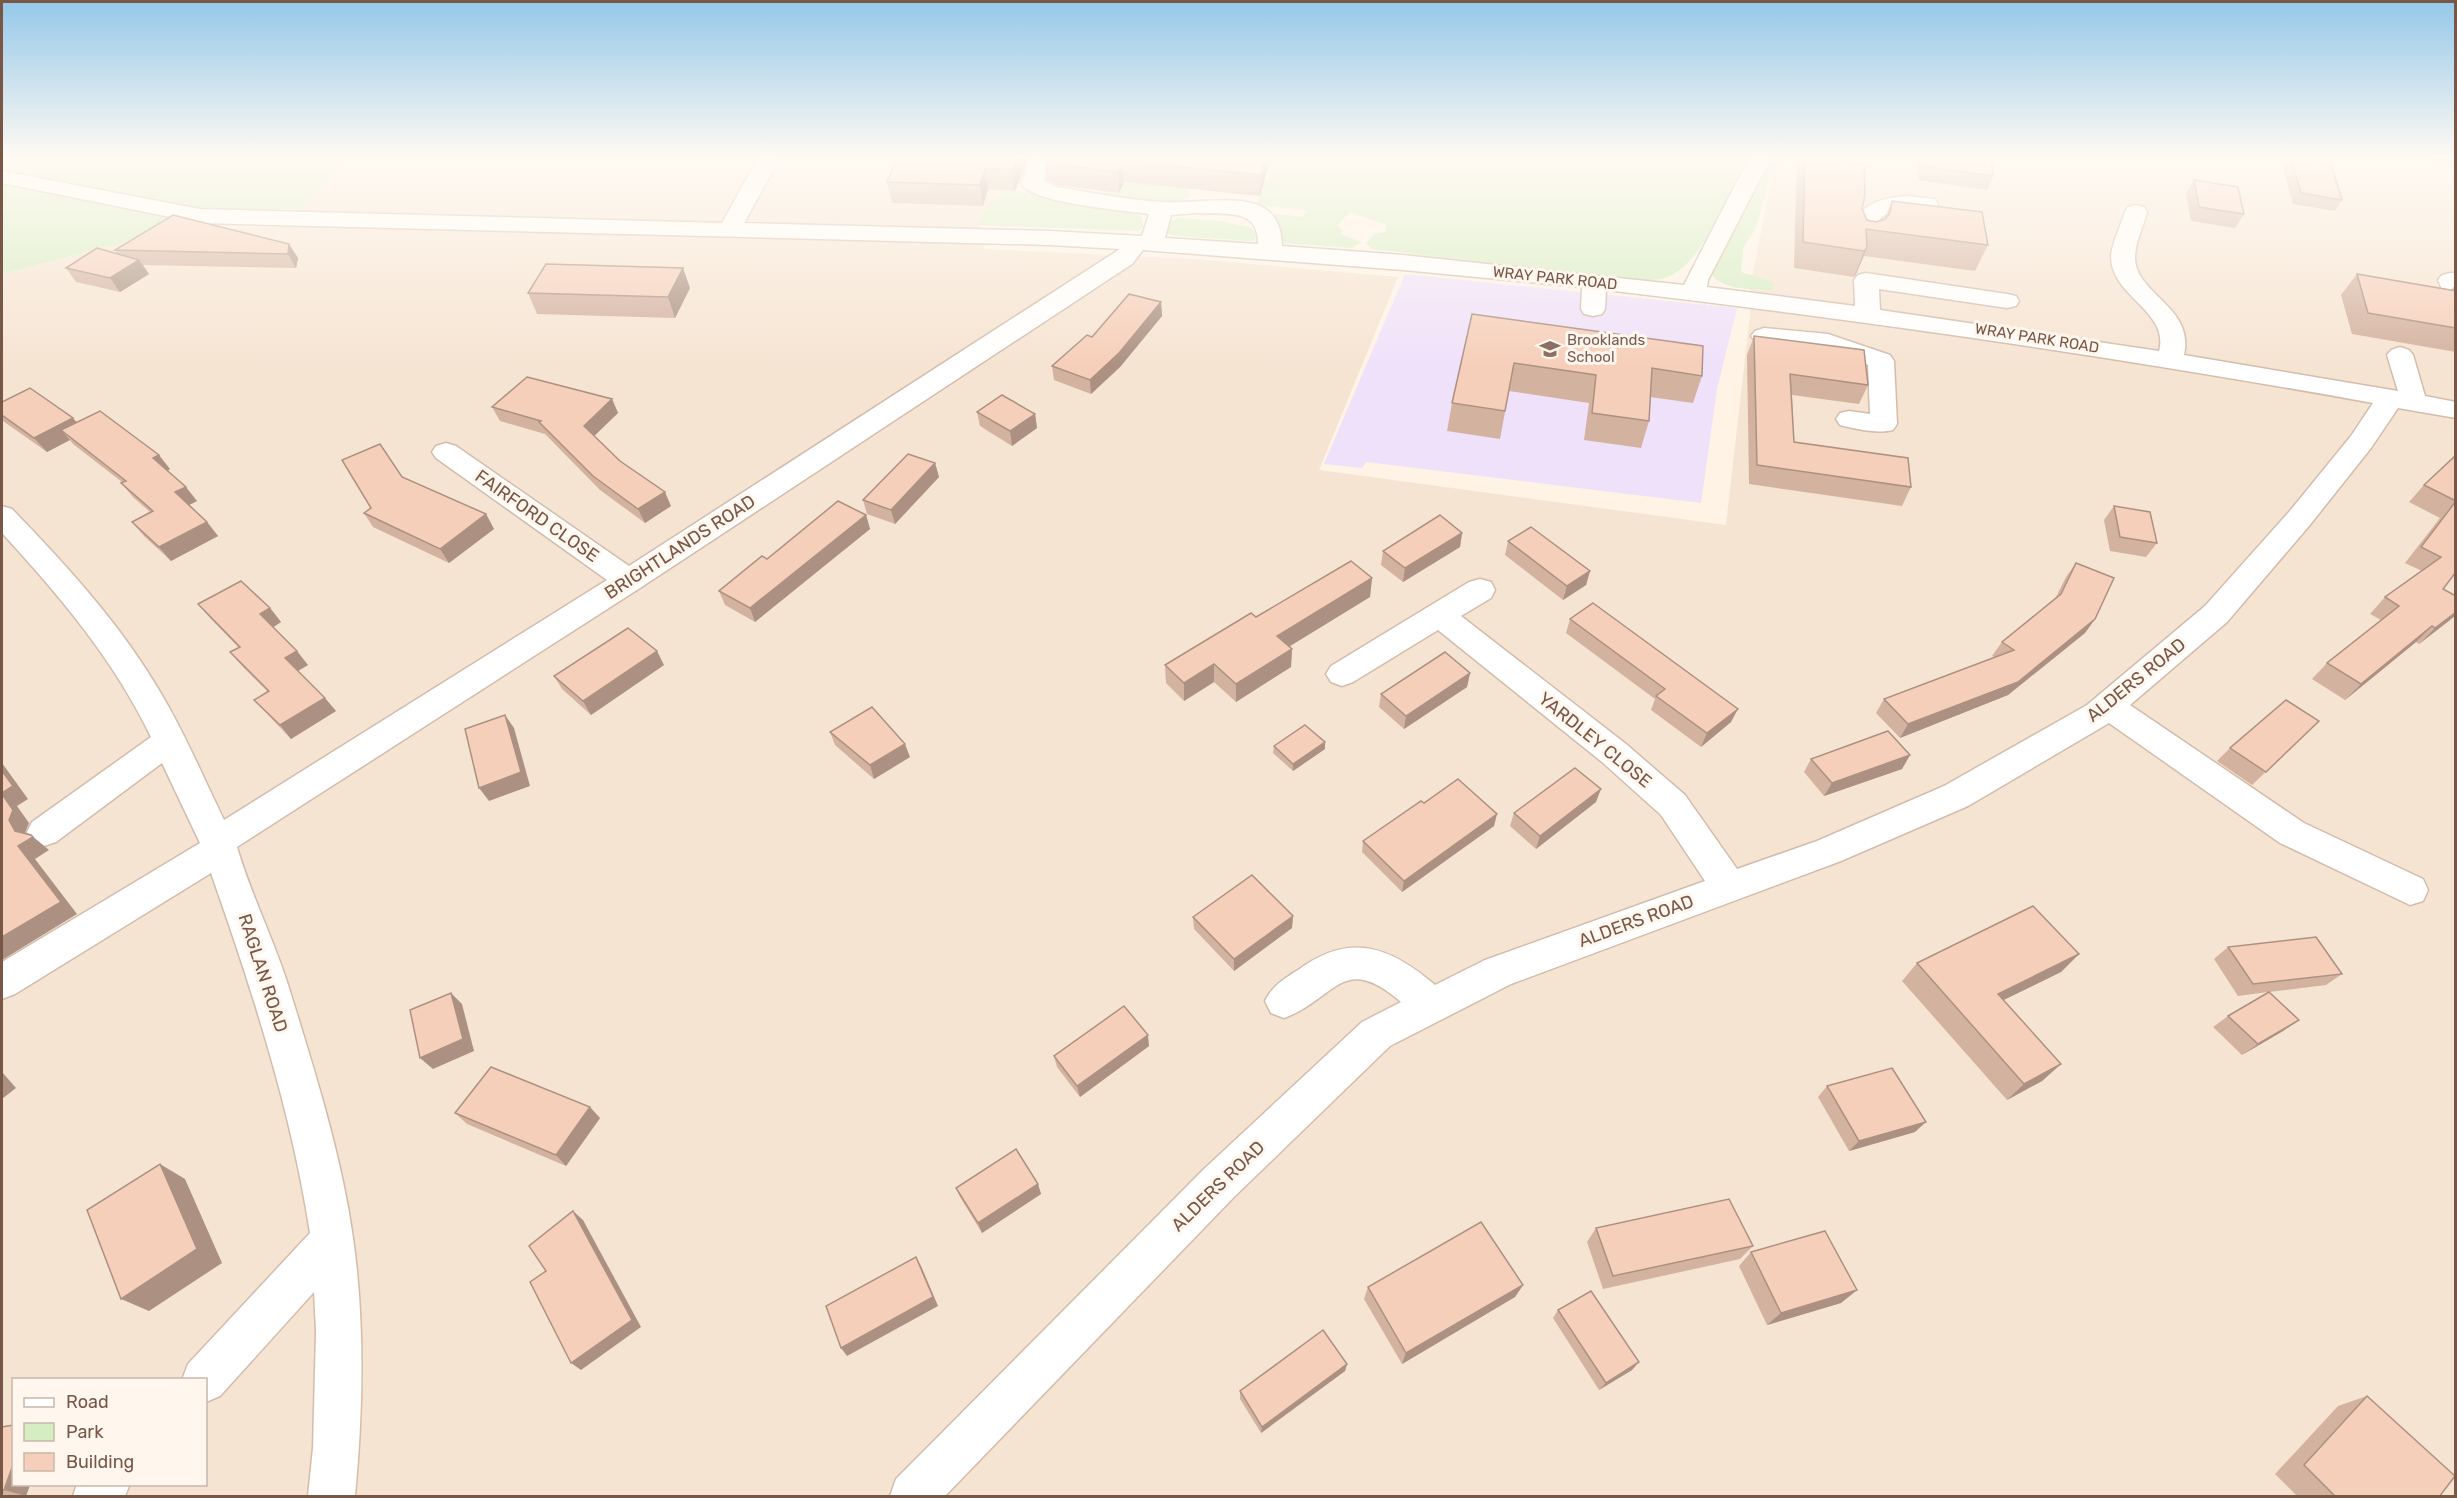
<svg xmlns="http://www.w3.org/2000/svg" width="2457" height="1498" font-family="Rubik,sans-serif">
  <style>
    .residential { fill: #f6e4d2; fill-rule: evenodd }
    .education { fill: #f0e1fa }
    .green { fill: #d6edc2 }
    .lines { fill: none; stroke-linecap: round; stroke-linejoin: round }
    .minor-casing { stroke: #d3bcac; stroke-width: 3 }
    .minor { fill: #fff; fill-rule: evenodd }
    .wall { fill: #d4b2a0 }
    .shaded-wall { fill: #ac9182 }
    .building { fill: #f6cfba; stroke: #ac9182; stroke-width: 1.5 }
    .labels { text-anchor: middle; stroke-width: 6; stroke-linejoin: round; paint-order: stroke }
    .far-street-label { font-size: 15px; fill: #795747; stroke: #fff7ed }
    .far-education-label { font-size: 15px; fill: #785e54; stroke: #fff7ed; text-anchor: start }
    .street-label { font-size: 18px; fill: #795747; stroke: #fff7ed }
  </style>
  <rect width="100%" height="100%" fill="#fef3e5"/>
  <path class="residential" d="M352,156h660l-15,33 6,1 -18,19 -6,16 5,24 211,10 203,18 -79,193 407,55 24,-211v-26l26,-132h679v1340h-2453v-1222l175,-46 106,-1zM14,1380h192v104h-192z"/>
  <polygon class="education" points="1405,274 1737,308 1717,389 1701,503 1366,462 1362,468 1324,464"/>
  <g class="green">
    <polygon points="2,156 352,156 300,209 227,210 167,231 2,274"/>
    <path d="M1271,156h473c-11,33 -44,116 -83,123 -10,2 -23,0 -33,0l-256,-30 -6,-6 9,-9 10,-2 2,-7 -37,-13 -12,13 5,6 -3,3 21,8 -9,6 -72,-5 -10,-22 5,-7 27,3 5,-7 -50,-5 7,-24 7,-3 -5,-3z"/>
    <path d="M1782,156l6,5 -11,5 -8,16 -14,48 -12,18 -2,24 33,10 -1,8c-19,-1 -48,1 -61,-15l6,-23 51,-92z"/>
    <polygon points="1124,182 1189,184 1189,197 1175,204 1104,198 1103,191 1119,193"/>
    <polygon points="1003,190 1043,194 1131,210 1142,218 1143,227 1139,231 979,225 985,209"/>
    <polygon points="1179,218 1220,221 1252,228 1258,237 1252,241 1178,236 1163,233 1168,223"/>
  </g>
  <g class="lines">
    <g class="minor-casing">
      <g id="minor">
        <path d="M759,156h22l-37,67 306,8 92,5 7,-22c-26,-4 -114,-10 -128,-30l10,-28h22l-9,25 12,6c35,5 71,13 106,15 26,2 71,-7 96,3 18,7 24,24 24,41l121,9 281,30 66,-129h22l-64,124 -1,7 148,19 -1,-26 4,-5 8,-2 141,21 9,2 3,5 -3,5 -9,2 -128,-19 1,21 279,41c11,-40 -49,-55 -48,-95 1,-13 10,-31 14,-44l3,-5 8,-2 8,2 3,5c-3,13 -12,31 -12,45 0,38 60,49 49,98l214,36 -11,-36 4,-5 9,-3 9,3 4,5 12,41 31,6v16l-58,-10 -27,40 -62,78 -82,96 -97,83 174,118 119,56 5,11 -5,11 -13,4 -130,-62 -171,-120 -141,83 -127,55 -330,123 -121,62 -156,151 -289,299h-55l6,-17 308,-310 158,-147 39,-20c-59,-51 -65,-3 -117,16l-13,-5 -6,-12c7,-15 19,-22 33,-31 52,-38 91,-24 137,15l50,-25 220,-79 -44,-66 -59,-53 -164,-132 -85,52 -11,4 -11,-4 -5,-8 5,-8 138,-84 11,-3 11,3 4,8 -4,8 -30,18 165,128 59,51 52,74 80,-28 127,-55 143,-81 118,-99 84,-94 62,-76 22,-33c-254,-46 -510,-83 -767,-113l-1,19 -3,5 -9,2 -9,-2 -3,-5 1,-22 -179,-17 -260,-20 -11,14 -492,324 -403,259c14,48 37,93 52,141 25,81 52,165 64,250 12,84 10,174 2,258h-47l5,-48 3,-117 -2,-39 -94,104 -14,6v-22h-24l6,-16 122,-131c-19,-124 -58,-243 -99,-360l-196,121 -13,5v-37l198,-119 -38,-80 -106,79 -12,4 -12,-4 -5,-10 5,-10 119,-85c-37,-77 -92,-142 -149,-204v-27l10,3c56,58 111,118 151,188 23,39 41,82 61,123l383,-240 -171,-122 -4,-6 4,-6 10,-3 10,3 173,120 491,-317 -70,-4 -850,-22 -198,-40v-12l198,38 522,14zM1196,213c28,2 63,-6 62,31l-93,-6 6,-23z"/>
        <path d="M1906,196l29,3 3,5 -3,5c-19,4 -40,-5 -55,10l-3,19 -4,5 -8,2 -8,-2c-4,-6 -4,-12 -2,-18 6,-23 30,-27 51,-29z"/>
        <polygon points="2450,273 2456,273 2456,303 2447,301 2438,280 2442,275"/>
        <path d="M1764,328l64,6 62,21 4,6 3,63 -4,6c-16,4 -37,-1 -53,-5l-4,-6 4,-6 9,-2 21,3 -2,-49 -44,-16 -69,-8 -4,-5 4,-5z"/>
        <polygon points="77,1484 130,1484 125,1496 73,1496"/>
      </g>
    </g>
    <use href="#minor" class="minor"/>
  </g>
  <g class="wall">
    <polygon points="1029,156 1015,191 988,189 983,206 892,203 887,182"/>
    <polygon points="1271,156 1260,196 1124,182 1119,193 1057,185 1047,180 1044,159"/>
    <polygon points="1797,156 1840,156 1840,161 1867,220 1876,222 1884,220 1892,201 1988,245 1975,271 1864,256 1856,274 1854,277 1794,268"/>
    <polygon points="1917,156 1991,156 1993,176 1987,190 1918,180"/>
    <polygon points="2422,156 2456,156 2456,168 2431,161 2431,158"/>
    <polygon points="2291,157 2342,200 2335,211 2293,204 2283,168"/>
    <polygon points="2194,180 2244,214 2235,228 2191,221 2186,194"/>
    <polygon points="289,244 298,258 296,268 143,265 149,274 120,292 76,282 66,268 118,254 115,250"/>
    <polygon points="2357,274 2451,290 2456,284 2456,352 2352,334 2341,295"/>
    <polygon points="690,288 675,318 537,314 528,293"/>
    <polygon points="1161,302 1162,316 1120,367 1091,394 1054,380 1052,366 1092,337"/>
    <polygon points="1472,314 1702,376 1693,403 1650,397 1649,421 1641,448 1584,440 1589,403 1509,391 1500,439 1447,431 1452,403"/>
    <polygon points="1754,336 1868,385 1859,404 1792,395 1794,442 1911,487 1902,506 1749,484 1747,355"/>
    <polygon points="612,399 618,413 594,436 620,461 671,506 645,523 600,490 545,434 500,421 492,407"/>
    <polygon points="2,402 77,422 170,469 167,471 197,501 189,505 207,522 218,536 171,561 144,536 132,522 150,512 133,497 121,483 122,482 73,444 70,440 47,452 3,421 2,419"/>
    <polygon points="977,412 1035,414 1037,428 1012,446 980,426"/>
    <polygon points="2456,458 2456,572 2443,589 2450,620 2419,644 2416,642 2345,700 2312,679 2327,663 2381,620 2370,614 2385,597 2422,571 2405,563 2440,518 2409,502 2424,485"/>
    <polygon points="935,463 939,477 895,524 867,514 863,500"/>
    <polygon points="402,477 486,514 494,529 449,563 373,527 364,513 371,508"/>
    <polygon points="2114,506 2157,543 2146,557 2110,551 2104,520"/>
    <polygon points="866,515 870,529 755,622 725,605 719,591 767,559"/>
    <polygon points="1462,533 1460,547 1403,582 1381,565 1383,551"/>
    <polygon points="1508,541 1590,571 1586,585 1563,600 1505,555"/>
    <polygon points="2076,563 2095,619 2085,633 2008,695 1900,738 1876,713 1884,699 1995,657 1992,656 2002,642 2056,597 2066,577"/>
    <polygon points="1372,578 1370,597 1290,646 1292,649 1291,667 1236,702 1214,682 1184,701 1166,683 1165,665 1256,617"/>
    <polygon points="198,604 270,608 281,622 273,627 308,665 298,671 336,711 291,739 254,700 268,692 242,666 230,652 239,648 210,618"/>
    <polygon points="1570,619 1731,722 1701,747 1651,710 1655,699 1566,633"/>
    <polygon points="664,665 591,715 562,689 554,676"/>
    <polygon points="1470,673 1467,687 1404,729 1379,707 1381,694"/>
    <polygon points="2319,721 2252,785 2217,761 2230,748"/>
    <polygon points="830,732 910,757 874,779 835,745"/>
    <polygon points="1274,746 1325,749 1293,771 1273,753"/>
    <polygon points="1910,755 1902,769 1824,796 1804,772 1811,759"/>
    <polygon points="1596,802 1536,849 1510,826 1514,813"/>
    <polygon points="1424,803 1494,826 1402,892 1362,852 1363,841"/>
    <polygon points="1293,916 1292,928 1234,971 1194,929 1193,917"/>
    <polygon points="2228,947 2342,974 2326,985 2269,992 2299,1020 2283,1031 2242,1055 2213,1027 2228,1016 2268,992 2238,996 2214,959"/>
    <polygon points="2079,954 2061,972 2003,1000 2061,1064 2042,1081 2007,1100 1902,981 1917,963"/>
    <polygon points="1149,1046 1080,1097 1057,1067 1054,1056"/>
    <polygon points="1827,1086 1915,1132 1849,1151 1818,1097"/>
    <polygon points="455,1113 600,1118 566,1166 467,1124"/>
    <polygon points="1038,1184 1041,1194 982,1233 960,1197 956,1188"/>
    <polygon points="1596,1228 1753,1246 1740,1259 1603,1289 1587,1242"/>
    <polygon points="1751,1252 1857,1290 1841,1303 1767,1325 1739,1266"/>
    <polygon points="1523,1285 1515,1297 1402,1364 1364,1299 1368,1287"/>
    <polygon points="1558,1310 1632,1370 1599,1390 1553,1318"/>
    <polygon points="1347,1364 1345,1371 1261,1433 1240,1399 1240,1391"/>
    <polygon points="2367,1396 2439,1497 2298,1497 2275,1474 2338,1406"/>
    <polygon points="2,1427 14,1485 30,1485 26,1496 2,1497"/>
  </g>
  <g class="shaded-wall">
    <polygon points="1018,156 1029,156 1015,191 1012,170"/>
    <polygon points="1266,156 1271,156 1260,196 1261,175"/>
    <polygon points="1122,161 1124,182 1119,193 1118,172"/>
    <polygon points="985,168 988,189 983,206 980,185"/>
    <polygon points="289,244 298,258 296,268 288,254"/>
    <polygon points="1867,248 1856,274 1854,277 1864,251"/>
    <polygon points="139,260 149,274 120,292 110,278"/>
    <polygon points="683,268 690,288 675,318 668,297"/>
    <polygon points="1161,302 1162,316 1120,367 1091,394 1090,380"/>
    <polygon points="612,399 618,413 590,440 584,426"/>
    <polygon points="1035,414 1037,428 1012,446 1010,431"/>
    <polygon points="73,418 85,432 61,430 70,440 47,452 34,438"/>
    <polygon points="159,455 170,469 164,473 153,458"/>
    <polygon points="935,463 939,477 895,524 891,510"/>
    <polygon points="186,487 197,501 187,506 175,492"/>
    <polygon points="665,492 671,506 645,523 638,509"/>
    <polygon points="486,514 494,529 449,563 440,549"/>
    <polygon points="866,515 870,529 755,622 750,608"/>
    <polygon points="207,522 218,536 171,561 159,547"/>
    <polygon points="1462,533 1460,547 1403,582 1405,568"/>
    <polygon points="1590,571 1586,585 1563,600 1567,586"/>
    <polygon points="1372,578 1370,597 1277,654 1277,636"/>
    <polygon points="270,608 281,622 272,628 260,614"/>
    <polygon points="2456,612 2456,615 2450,620 2419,644 2435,628"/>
    <polygon points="2095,619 2085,633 2008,695 1900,738 1908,724"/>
    <polygon points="2432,626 2416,642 2345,700 2361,684"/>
    <polygon points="1292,649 1291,667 1236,702 1236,684"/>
    <polygon points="297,651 308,665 296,672 285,658"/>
    <polygon points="657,651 664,665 591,715 583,701"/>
    <polygon points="1214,664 1214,682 1184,701 1184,683"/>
    <polygon points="1470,673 1467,687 1404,729 1406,716"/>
    <polygon points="325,698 336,711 291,739 280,725"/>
    <polygon points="1738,709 1731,722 1701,747 1707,733"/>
    <polygon points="505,715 514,728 530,786 489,801 479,788"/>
    <polygon points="1325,742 1325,749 1293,771 1293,764"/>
    <polygon points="905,744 910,757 874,779 870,765"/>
    <polygon points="1910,755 1902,769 1824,796 1832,783"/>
    <polygon points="2,763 28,799 17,806 29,823 25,833 31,835 49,850 35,859 77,914 2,960 2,937 18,846 15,831 9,820 2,794"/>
    <polygon points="1601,789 1596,802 1536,849 1540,836"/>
    <polygon points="1497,814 1494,826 1402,892 1404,881"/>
    <polygon points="1293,916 1292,928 1234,971 1234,959"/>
    <polygon points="2079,954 2061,972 1981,1011 1998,994"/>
    <polygon points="451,993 462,1004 474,1051 433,1069 420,1058"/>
    <polygon points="2299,1020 2283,1031 2242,1055 2258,1044"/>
    <polygon points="1148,1035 1149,1046 1080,1097 1077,1086"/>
    <polygon points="2061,1064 2042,1081 2007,1100 2024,1084"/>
    <polygon points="2,1072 16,1088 2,1099"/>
    <polygon points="590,1107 600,1118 566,1166 556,1155"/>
    <polygon points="1926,1122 1915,1132 1849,1151 1859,1141"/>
    <polygon points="160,1164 185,1179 222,1263 149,1311 121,1299"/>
    <polygon points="1038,1184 1041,1194 982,1233 978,1223"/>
    <polygon points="573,1211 583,1220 641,1327 581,1370 571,1363"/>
    <polygon points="916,1257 921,1266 938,1306 847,1356 841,1348"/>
    <polygon points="1523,1285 1515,1297 1402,1364 1406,1353"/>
    <polygon points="1857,1290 1841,1303 1767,1325 1781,1313"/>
    <polygon points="1639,1362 1632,1370 1599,1390 1606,1383"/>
    <polygon points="1347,1364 1345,1371 1261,1433 1262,1427"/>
    <polygon points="14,1462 14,1485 30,1485 26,1496 4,1490"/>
  </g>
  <g class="building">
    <polygon points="898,156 1018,156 1012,170 985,168 980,185 887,182"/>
    <polygon points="1046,156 1266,156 1261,175 1122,161 1118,172 1054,164 1044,159"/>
    <polygon points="1805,156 1840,156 1840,161 1864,164 1865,195 1862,209 1867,220 1876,222 1885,219 1890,213 1892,201 1982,212 1988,245 1866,229 1867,248 1864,251 1803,242"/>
    <polygon points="1923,156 1991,156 1993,176 1924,166"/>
    <polygon points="2291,157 2331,164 2342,200 2301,193"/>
    <polygon points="2194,180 2238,187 2244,214 2199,207"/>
    <polygon points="173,215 289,244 288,254 115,250"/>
    <polygon points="97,248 139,260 110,278 66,268"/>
    <polygon points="546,264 683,268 668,297 528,293"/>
    <polygon points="2357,274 2456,291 2456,328 2368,313"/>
    <polygon points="1129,294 1161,302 1119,353 1090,380 1052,366 1087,335 1092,337"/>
    <polygon points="1472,314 1703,346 1702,376 1652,368 1649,421 1592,413 1596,375 1514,363 1505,411 1452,403"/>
    <polygon points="1754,336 1864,350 1868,385 1790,374 1794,442 1908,458 1911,487 1757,465"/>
    <polygon points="527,377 612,399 584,426 620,461 665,492 638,509 593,476 539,422 541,421 492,407"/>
    <polygon points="30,388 73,418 34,438 2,415 2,402"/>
    <polygon points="1002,395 1035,414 1010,431 977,412"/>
    <polygon points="100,411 159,455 153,458 186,487 175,492 207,522 159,547 132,522 153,511 121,483 126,481 61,430"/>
    <polygon points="380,444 402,477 486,514 440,549 364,513 371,508 342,460"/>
    <polygon points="908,454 935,463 891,510 863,500"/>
    <polygon points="2454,457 2456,458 2456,501 2424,485"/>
    <polygon points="838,501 866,515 750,608 719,591 762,556 767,559"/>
    <polygon points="2456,501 2456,572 2443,589 2456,596 2456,612 2435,628 2432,626 2361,684 2327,663 2399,606 2385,597 2441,557 2421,547"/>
    <polygon points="2114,506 2150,512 2157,543 2120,537"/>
    <polygon points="1440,515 1462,533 1405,568 1383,551"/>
    <polygon points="1531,527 1590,571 1567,586 1508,541"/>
    <polygon points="1351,561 1372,578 1277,636 1292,649 1236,684 1214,664 1184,683 1165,665 1251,613 1256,617"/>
    <polygon points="2076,563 2114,578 2095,619 2018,682 1908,724 1884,699 2014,650 2002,642 2061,594"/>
    <polygon points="241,581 270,608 260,614 297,651 285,658 325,698 280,725 254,700 269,691 230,652 240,647 198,604"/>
    <polygon points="1593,603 1738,709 1707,733 1656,696 1665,689 1570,619"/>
    <polygon points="628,628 657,651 583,701 554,676"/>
    <polygon points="1445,652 1470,673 1406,716 1381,694"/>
    <polygon points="2286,700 2319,721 2266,772 2230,748"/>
    <polygon points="872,707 905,744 870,765 830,732"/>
    <polygon points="505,715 521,772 479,788 465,729"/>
    <polygon points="1305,725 1325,742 1293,764 1274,746"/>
    <polygon points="1888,731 1910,755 1832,783 1811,759"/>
    <polygon points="1575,768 1601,789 1540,836 1514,813"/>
    <polygon points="2,771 13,786 2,793"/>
    <polygon points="1458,779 1497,814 1404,881 1363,841 1421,801 1424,803"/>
    <polygon points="2,794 13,810 9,820 15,831 31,835 33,837 18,846 61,902 2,937"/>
    <polygon points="1252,875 1293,916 1234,959 1193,917"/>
    <polygon points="2033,906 2079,954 1998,994 2061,1064 2024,1084 1917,963"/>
    <polygon points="2316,937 2342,974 2253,984 2228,947"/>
    <polygon points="2269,992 2299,1020 2258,1044 2228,1016"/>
    <polygon points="451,993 463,1039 420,1058 410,1010"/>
    <polygon points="1124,1006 1148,1035 1077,1086 1054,1056"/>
    <polygon points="491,1067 590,1107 556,1155 455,1113"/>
    <polygon points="1892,1068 1926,1122 1859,1141 1827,1086"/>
    <polygon points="1016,1149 1038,1184 978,1223 956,1188"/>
    <polygon points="160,1164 197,1249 121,1299 87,1210"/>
    <polygon points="1729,1199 1753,1246 1613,1276 1596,1228"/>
    <polygon points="573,1211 632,1320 571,1363 530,1282 546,1271 529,1246"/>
    <polygon points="1481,1222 1523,1285 1406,1353 1368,1287"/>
    <polygon points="1825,1231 1857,1290 1781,1313 1751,1252"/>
    <polygon points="916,1257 933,1297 841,1348 826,1306"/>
    <polygon points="1591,1291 1639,1362 1606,1383 1558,1310"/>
    <polygon points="1323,1330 1347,1364 1262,1427 1240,1391"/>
    <polygon points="2367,1396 2455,1476 2439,1497 2336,1497 2304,1465"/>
    <polygon points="14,1425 14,1462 4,1490 2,1491 2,1427"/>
  </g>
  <linearGradient id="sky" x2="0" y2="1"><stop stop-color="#94c8e9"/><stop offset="0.43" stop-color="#fffaf3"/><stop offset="1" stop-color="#fffaf3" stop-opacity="0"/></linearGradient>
  <rect width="2457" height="366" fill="url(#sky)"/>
  <defs>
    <g id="school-bare" transform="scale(1.62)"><path d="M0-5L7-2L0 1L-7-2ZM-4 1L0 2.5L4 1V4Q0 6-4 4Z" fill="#8d6e63" stroke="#fff7ed" stroke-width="2.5" paint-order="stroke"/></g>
  </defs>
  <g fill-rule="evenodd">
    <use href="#school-bare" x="1550" y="349"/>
  </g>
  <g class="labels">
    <g class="far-street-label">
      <text transform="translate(1555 278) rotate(6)" y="5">WRAY PARK ROAD</text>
      <text transform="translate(2037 338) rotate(9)" y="5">WRAY PARK ROAD</text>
    </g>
    <g class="far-education-label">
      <text x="1567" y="345">Brooklands<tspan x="1567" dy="17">School</tspan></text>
    </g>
    <g class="street-label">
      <text transform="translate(537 516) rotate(35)" y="6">FAIRFORD CLOSE</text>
      <text transform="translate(680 547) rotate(-33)" y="6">BRIGHTLANDS ROAD</text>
      <text transform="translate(2136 680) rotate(-39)" y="6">ALDERS ROAD</text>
      <text transform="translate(1595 740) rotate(39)" y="6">YARDLEY CLOSE</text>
      <text transform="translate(1636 921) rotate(-20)" y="6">ALDERS ROAD</text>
      <text transform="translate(263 973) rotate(72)" y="6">RAGLAN ROAD</text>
      <text transform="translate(1218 1186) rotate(-44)" y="6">ALDERS ROAD</text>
    </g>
  </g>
  <rect width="2457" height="1498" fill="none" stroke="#795747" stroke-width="6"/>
  <rect x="12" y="1378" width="195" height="108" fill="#fff7ed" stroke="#c9b7ab" stroke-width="1.5"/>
  <rect x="24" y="1398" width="30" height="9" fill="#ffffff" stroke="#c9b7ab" stroke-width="1.5"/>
  <text x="66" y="1408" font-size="18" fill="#795747">Road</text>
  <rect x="24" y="1423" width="30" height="18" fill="#d6edc2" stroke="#c9b7ab" stroke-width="1.5"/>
  <text x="66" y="1438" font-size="18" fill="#795747">Park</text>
  <rect x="24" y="1453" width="30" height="18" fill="#f6cfba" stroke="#c9b7ab" stroke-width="1.5"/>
  <text x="66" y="1468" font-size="18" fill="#795747">Building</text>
</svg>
